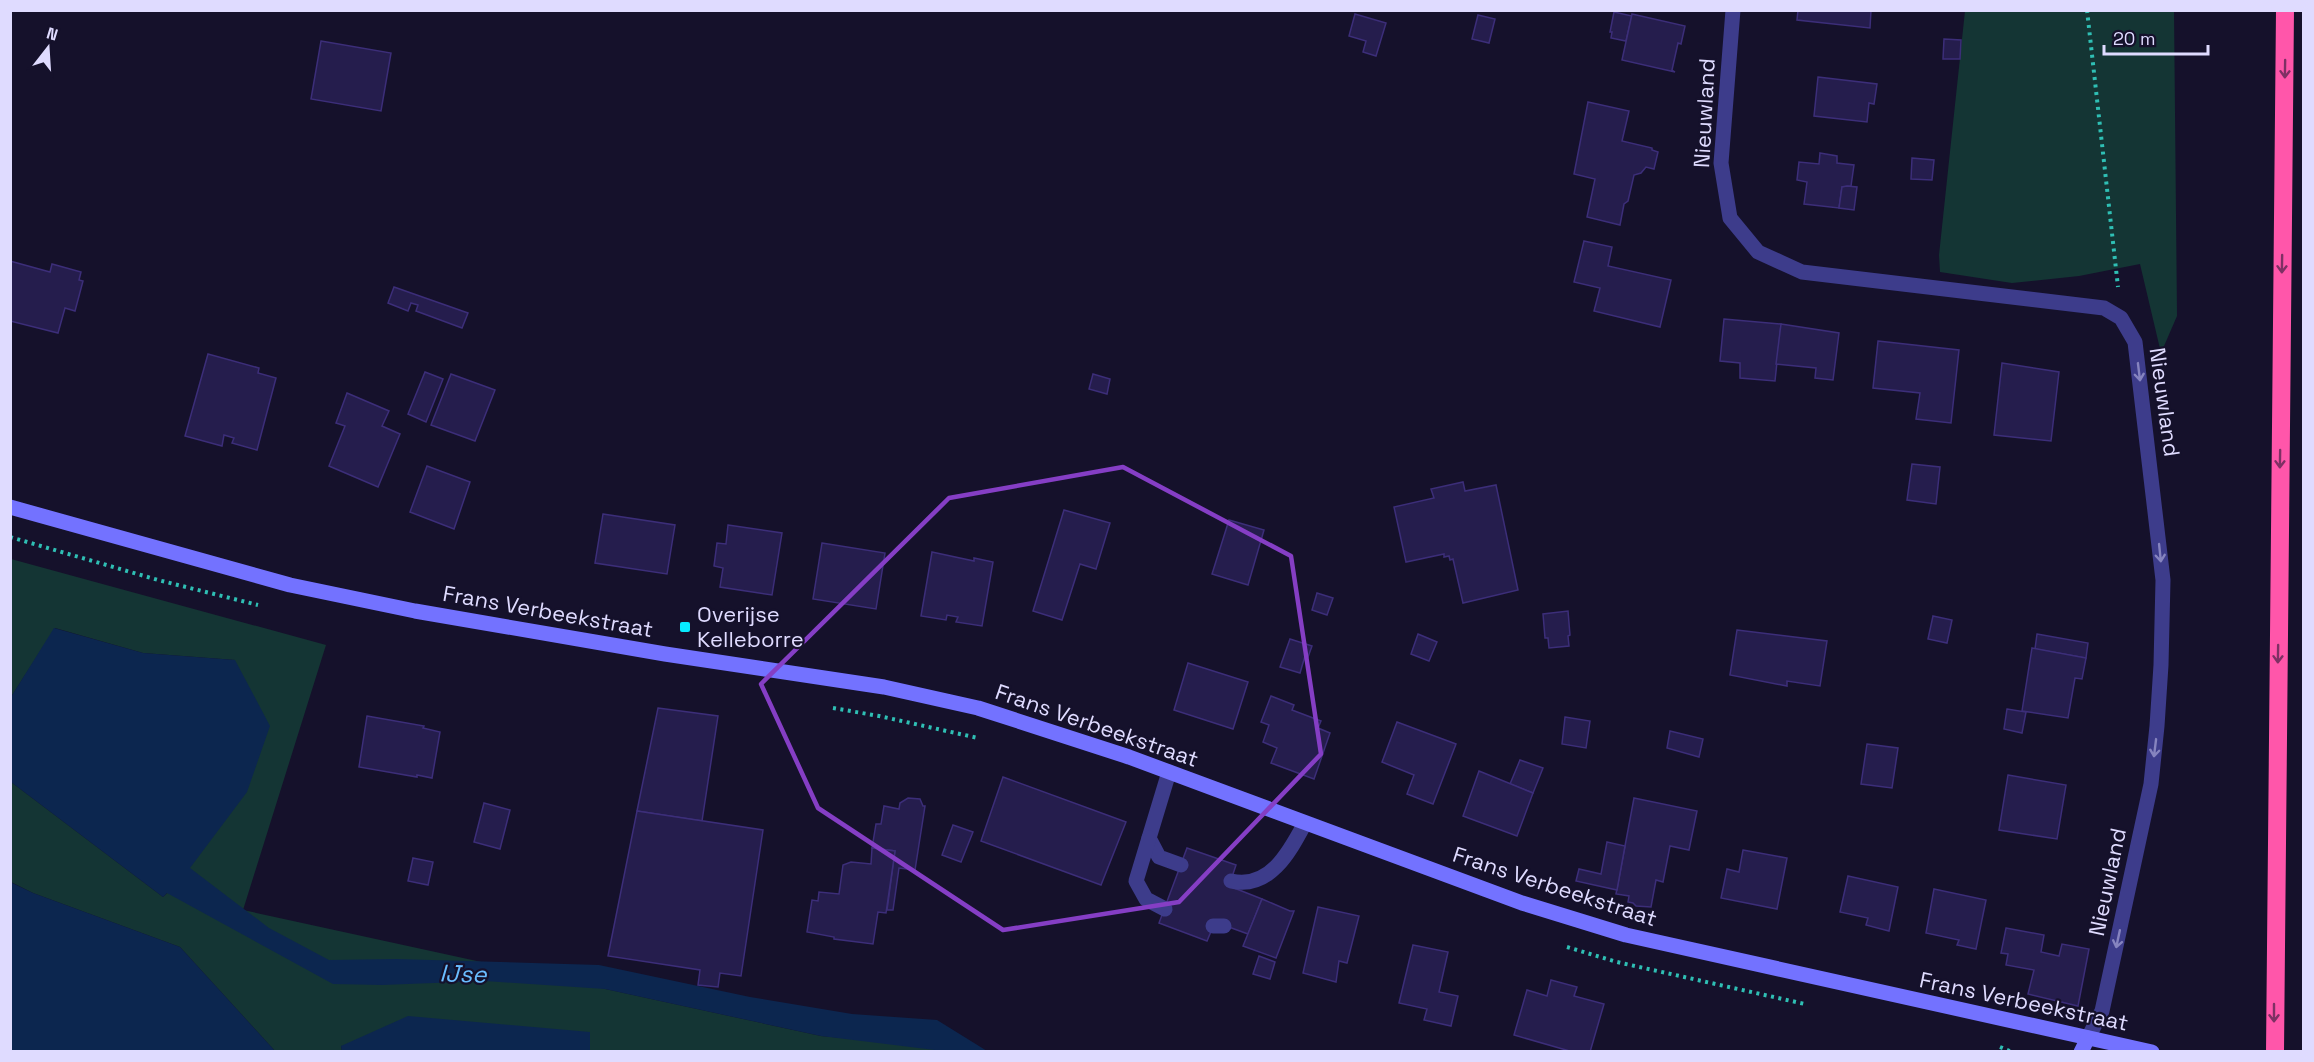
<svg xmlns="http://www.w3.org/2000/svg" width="2314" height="1062" font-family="'Space Grotesk',sans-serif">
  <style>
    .green { fill: #143534 }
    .water { fill: #0c264f }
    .building { fill: #251d4d; stroke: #3c2e79; stroke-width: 1.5 }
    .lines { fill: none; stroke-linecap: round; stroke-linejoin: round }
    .path { stroke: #2fbfb4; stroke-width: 4; stroke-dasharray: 3 4.5; stroke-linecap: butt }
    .lane { stroke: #3d3c8b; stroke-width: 15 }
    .street { stroke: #3d3c8b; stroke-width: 15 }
    .secondary { stroke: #7372ff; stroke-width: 15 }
    .highway { stroke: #ff56aa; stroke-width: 18 }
    .oneway { stroke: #7e3064 }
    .oneway2 { stroke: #8684bf }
    .marked { fill: none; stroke: #853ec5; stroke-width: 4.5; stroke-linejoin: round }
    .poi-dot { fill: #07ebff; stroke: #15112b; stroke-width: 2 }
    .labels { text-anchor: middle; stroke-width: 4.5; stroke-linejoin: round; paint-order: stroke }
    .street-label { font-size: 22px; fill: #dfdbff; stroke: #15112b }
    .poi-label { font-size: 22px; fill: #dfdbff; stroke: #15112b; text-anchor: start }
    .water-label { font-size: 24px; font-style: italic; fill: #69bcff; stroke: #15112b }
  </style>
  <rect width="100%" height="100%" fill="#15112b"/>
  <g class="green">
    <polygon points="1965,11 2174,11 2177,316 2161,353 2140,264 2079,276 2012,283 1940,272 1939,255"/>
    <polygon points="11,559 326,645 243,910 821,1036 930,1046 946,1051 590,1051 590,1032 341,1046 342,1051 275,1051 180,947 33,893 11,882 11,782 163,897 178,883 199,854 235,660 143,653 55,628 11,697"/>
  </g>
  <g class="water">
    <polygon points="54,628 143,653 235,660 270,726 247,792 190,868 269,928 329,960 396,959 599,965 750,997 852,1014 937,1020 987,1051 943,1051 821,1036 605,989 485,981 382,985 333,984 167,893 163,897 11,782 11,697"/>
    <polygon points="10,882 33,893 180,947 275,1051 11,1051"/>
    <polygon points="408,1016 590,1032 590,1051 342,1051 341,1046"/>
  </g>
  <g class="building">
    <polygon points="1798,10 1871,10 1870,28 1797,20"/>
    <polygon points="1614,12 1632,16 1626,41 1611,38 1612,32 1610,32"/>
    <polygon points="1355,14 1386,23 1376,56 1363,52 1366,41 1349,36"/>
    <polygon points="1632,14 1685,26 1681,44 1678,43 1672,70 1675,72 1622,60"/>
    <polygon points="1478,15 1495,19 1489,43 1472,39"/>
    <polygon points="1944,39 1961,40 1960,59 1943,59"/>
    <polygon points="321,41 391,53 381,111 311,99"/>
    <polygon points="1818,77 1877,84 1874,104 1869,103 1867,122 1814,116"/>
    <polygon points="1588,102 1629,111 1622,141 1652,148 1652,150 1658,152 1654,169 1646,167 1641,173 1634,175 1628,201 1624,204 1620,225 1587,217 1595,179 1574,174"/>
    <polygon points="1820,153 1837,156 1837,163 1854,165 1851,186 1842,187 1839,208 1804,204 1807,182 1797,180 1799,162 1819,164"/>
    <polygon points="1912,158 1934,160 1932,180 1911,179"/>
    <polygon points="1847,186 1857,187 1854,210 1839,208 1842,187"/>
    <polygon points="1584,241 1612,247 1608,266 1671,280 1660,327 1594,311 1600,288 1574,282"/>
    <polygon points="10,261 50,272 52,264 81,272 79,280 83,281 75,311 65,308 58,333 10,321"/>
    <polygon points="394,287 468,313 462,328 416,311 418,305 411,303 408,311 388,303"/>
    <polygon points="1724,319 1781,324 1775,381 1740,378 1740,363 1720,361"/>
    <polygon points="1781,324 1839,333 1833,380 1815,378 1816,368 1776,364"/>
    <polygon points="1878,341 1959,350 1951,423 1916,419 1920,393 1873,388"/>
    <polygon points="208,354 259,368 258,373 276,378 257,450 232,443 234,438 224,435 222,446 185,436"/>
    <polygon points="2002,363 2059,372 2051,441 1994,435"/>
    <polygon points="425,372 443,379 426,422 408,414"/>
    <polygon points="451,374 495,390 475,441 431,425"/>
    <polygon points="1093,374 1110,379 1107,394 1089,389"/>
    <polygon points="347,393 389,411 382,426 400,434 378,487 329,466 345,426 336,423"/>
    <polygon points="1912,464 1940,467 1936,504 1907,500"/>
    <polygon points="427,466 470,482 454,529 410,512"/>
    <polygon points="1463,482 1465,491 1496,485 1518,590 1463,603 1453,559 1450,560 1449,556 1444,557 1444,554 1406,562 1394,507 1434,498 1431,489"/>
    <polygon points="1064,510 1110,523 1096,569 1080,564 1062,620 1033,611"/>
    <polygon points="603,514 675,525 667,574 595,563"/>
    <polygon points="1229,520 1264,530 1248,585 1212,574"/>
    <polygon points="728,525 782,533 772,595 720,587 723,568 714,566 717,543 726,544"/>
    <polygon points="822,543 885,553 876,609 813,599"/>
    <polygon points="932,552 974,561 974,558 993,562 982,626 956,622 958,617 947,615 946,620 921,616"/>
    <polygon points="1317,593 1333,598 1327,615 1312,610"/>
    <polygon points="1568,611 1570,635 1568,636 1569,646 1549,648 1548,638 1545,638 1543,614"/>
    <polygon points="1933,616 1952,620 1947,643 1928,639"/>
    <polygon points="1737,630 1827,641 1820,686 1787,681 1787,686 1730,675"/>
    <polygon points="1418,634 1437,642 1429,661 1411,654"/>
    <polygon points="2037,634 2088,643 2086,658 2035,649"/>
    <polygon points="1290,639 1312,646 1308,657 1305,656 1300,673 1280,667"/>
    <polygon points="2032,648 2086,658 2082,679 2075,678 2068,718 2022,711"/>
    <polygon points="1188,663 1248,682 1233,729 1174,710"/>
    <polygon points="1271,696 1294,705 1292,710 1321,721 1318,728 1330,733 1314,779 1271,763 1277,748 1263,742 1269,725 1261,722"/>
    <polygon points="658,708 718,716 702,821 637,811"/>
    <polygon points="2007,709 2026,712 2022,733 2004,729"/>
    <polygon points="367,716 424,726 423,728 440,732 432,778 417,775 417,777 359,767"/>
    <polygon points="1565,717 1590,721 1586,748 1562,744"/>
    <polygon points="1397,722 1456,744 1433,804 1407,794 1414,775 1382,762"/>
    <polygon points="1670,731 1703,739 1699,757 1667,748"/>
    <polygon points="1867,744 1898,748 1892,788 1861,784"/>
    <polygon points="1520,760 1543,768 1533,793 1510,784"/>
    <polygon points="1479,771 1533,793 1517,836 1463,816"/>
    <polygon points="2008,775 2066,785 2057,839 1999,830"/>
    <polygon points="1003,777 1126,822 1101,885 981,841"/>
    <polygon points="908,798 920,799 923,806 925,806 915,870 899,868 893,910 887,910 895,851 872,848 876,824 881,824 884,806 899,809 900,803"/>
    <polygon points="1634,798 1697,811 1689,850 1670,846 1663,882 1656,880 1651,907 1636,906 1633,903 1628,902 1629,896 1616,894"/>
    <polygon points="484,803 510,810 500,849 474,842"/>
    <polygon points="637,811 763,830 741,976 720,973 718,987 698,985 700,970 608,956"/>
    <polygon points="953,825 973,832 961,862 942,855"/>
    <polygon points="1607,842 1625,846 1617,890 1576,881 1579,869 1601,874"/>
    <polygon points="872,848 895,851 886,913 878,912 873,944 834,939 834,937 807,932 812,900 818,901 819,892 839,894 843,865 851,862 871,864"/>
    <polygon points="1187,848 1236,865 1229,886 1262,899 1248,934 1215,922 1207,941 1159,923"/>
    <polygon points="1743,850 1787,858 1777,909 1721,898 1727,869 1739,872"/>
    <polygon points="413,858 433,862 428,885 408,881"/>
    <polygon points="1848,876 1898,887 1889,931 1866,925 1868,918 1840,912"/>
    <polygon points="1934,889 1986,900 1976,949 1957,945 1959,940 1926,933"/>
    <polygon points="1262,899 1290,911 1294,911 1276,958 1243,946"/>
    <polygon points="1318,907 1359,916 1347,963 1339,961 1336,982 1303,973"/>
    <polygon points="2006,928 2044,935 2041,952 2059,956 2062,944 2089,949 2078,1006 2028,994 2034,970 2006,965 2008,954 2001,953"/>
    <polygon points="1413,945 1448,952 1439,992 1458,996 1451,1026 1424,1020 1427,1009 1399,1003"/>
    <polygon points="1259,956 1275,962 1270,979 1253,974"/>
    <polygon points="1551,980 1577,987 1574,996 1604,1004 1590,1052 1573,1052 1514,1035 1527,990 1547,996"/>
  </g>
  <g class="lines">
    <g class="path">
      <polyline points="2087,10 2118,287"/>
      <polyline points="10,537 158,580 258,605"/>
      <polyline points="833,708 879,716 978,738"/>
      <polyline points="1567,947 1617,962 1805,1004"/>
      <polyline points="2000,1047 2012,1052"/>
    </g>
    <g class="lane">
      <polyline points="1169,772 1149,838 1159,857 1181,865"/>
      <polyline points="1149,838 1136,881 1146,899 1165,909"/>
      <path d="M1231,881c39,9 59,-30 74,-58"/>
      <polyline points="1213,926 1224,926"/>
    </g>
    <polyline class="street" points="1733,10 1721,163 1730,218 1758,252 1802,272 2104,308 2121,318 2135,342 2163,580 2161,665 2157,726 2151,784 2102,1011 2088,1038"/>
    <g class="secondary">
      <polyline points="10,507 290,585 415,611 665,654 884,687 978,708 1129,757 1522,903 1626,935 2152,1052"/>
      <polyline points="2081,1052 2088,1038"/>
    </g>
    <polyline class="highway" points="2275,1052 2285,10"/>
  </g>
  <defs><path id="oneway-shaft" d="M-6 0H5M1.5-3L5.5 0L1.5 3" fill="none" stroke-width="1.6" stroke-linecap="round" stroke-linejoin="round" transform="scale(1.5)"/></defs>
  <g class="oneway">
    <use href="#oneway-shaft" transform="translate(2285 69) rotate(91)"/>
    <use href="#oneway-shaft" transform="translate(2282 264) rotate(91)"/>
    <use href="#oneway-shaft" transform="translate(2280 459) rotate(91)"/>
    <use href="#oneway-shaft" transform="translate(2278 654) rotate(91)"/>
    <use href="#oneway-shaft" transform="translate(2274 1013) rotate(90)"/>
  </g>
  <g class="oneway2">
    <use href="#oneway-shaft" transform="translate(2139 372) rotate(83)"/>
    <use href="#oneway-shaft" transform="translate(2160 553) rotate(84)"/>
    <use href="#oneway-shaft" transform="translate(2155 748) rotate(97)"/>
    <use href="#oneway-shaft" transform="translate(2118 939) rotate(102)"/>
  </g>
  <path class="marked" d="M1123,467l168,89 30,198 -142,148 -176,28 -185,-122 -57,-124 188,-186z"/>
  <rect class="poi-dot" x="679" y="621" width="12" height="12" rx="3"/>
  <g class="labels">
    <g class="street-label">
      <text transform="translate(1704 113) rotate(-87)" y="8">Nieuwland</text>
      <text transform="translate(2165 402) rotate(82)" y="8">Nieuwland</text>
      <text transform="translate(548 611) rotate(10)" y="8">Frans Verbeekstraat</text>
      <text transform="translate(1097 725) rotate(19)" y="8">Frans Verbeekstraat</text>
      <text transform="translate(2107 882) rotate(-78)" y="8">Nieuwland</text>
      <text transform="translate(1555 886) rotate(18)" y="8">Frans Verbeekstraat</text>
      <text transform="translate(2024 1001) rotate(12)" y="8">Frans Verbeekstraat</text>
    </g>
    <g class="poi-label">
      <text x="697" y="622">Overijse<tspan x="697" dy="25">Kelleborre</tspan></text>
    </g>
    <g class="water-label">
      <text transform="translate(463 974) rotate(2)" y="8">IJse</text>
    </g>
  </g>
  <rect width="2314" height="1062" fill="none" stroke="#dfdbff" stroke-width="24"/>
  <g transform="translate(48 48) rotate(17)" stroke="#15112b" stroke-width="4.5" paint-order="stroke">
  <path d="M0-4.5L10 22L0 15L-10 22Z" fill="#dfdbff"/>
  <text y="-9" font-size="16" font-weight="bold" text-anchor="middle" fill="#dfdbff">N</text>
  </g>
  <path d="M2104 45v9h104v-9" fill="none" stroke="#dfdbff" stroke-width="3"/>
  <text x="2113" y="45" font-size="18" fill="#dfdbff" stroke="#15112b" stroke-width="4.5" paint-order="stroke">20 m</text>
</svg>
